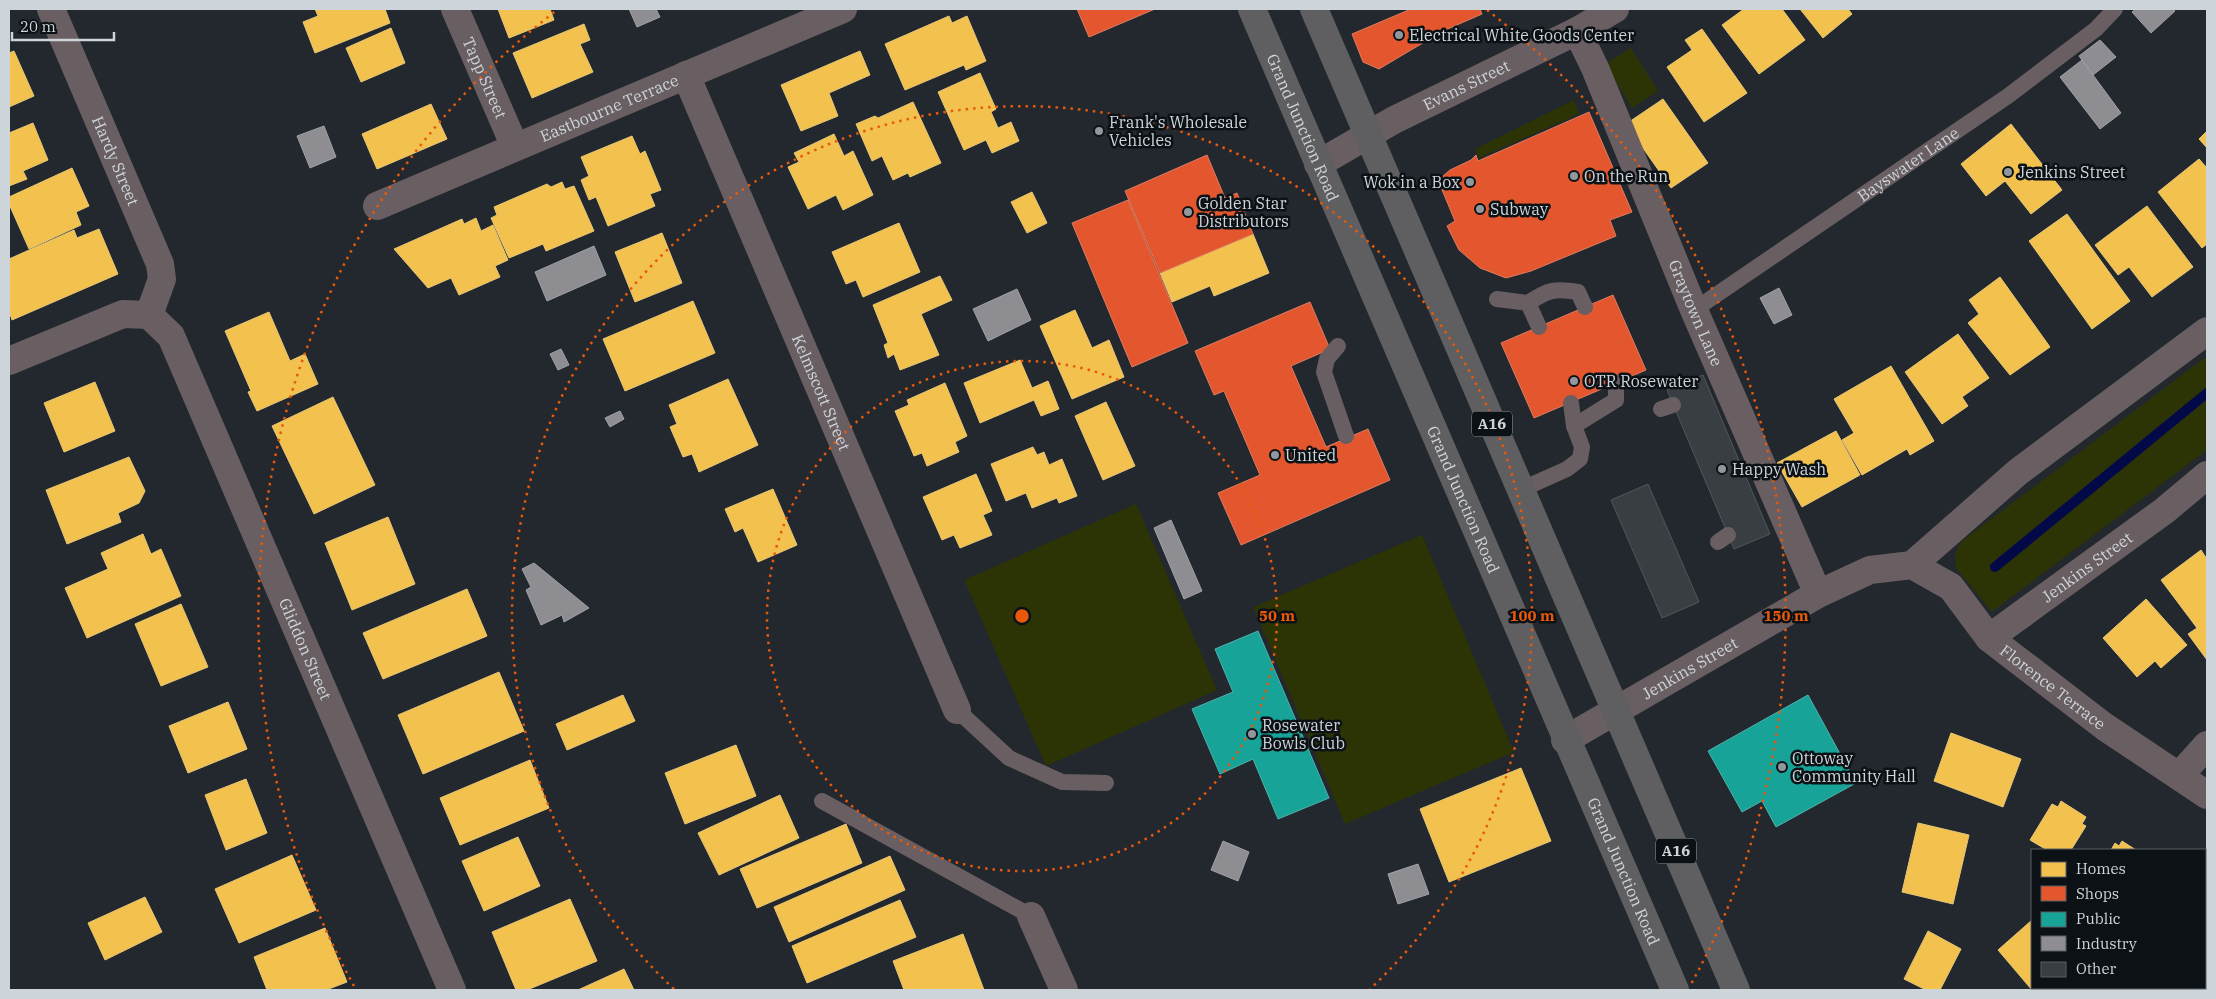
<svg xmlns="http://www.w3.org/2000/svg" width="2216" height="999" font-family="'IBM Plex Serif',serif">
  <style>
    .green { fill: #2c3406 }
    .homes { fill: #f2c14e; stroke: #e7c778 }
    .shops { fill: #e4572e; stroke: #dd7c62 }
    .public { fill: #17a398; stroke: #4eb2ac }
    .industry { fill: #8d8d92; stroke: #a0a2a8 }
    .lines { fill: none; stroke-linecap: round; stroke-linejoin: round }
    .stream { stroke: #030849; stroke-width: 10 }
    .building { fill: #393e42; stroke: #51575b }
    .lane { stroke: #695f62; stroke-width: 16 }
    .street { stroke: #695f62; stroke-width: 28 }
    .highway { stroke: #5f5e60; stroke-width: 28 }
    .ring { fill: none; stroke: #e8590c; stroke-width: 2.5; stroke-dasharray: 2.5 5 }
    .poi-dot { fill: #91989d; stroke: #0c1115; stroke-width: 2 }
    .labels { text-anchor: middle; stroke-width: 5; stroke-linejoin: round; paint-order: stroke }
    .shield { fill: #0c1115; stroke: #939a9f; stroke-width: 1 }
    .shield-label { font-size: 15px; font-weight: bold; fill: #cdd4da }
    .poi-label { font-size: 16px; fill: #cdd4da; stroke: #0c1115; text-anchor: start }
    .street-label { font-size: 16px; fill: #cdd4da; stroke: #0c1115 }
    .centre { fill: #e8590c; stroke: #0c1115; stroke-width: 2.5 }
    .ring-label { font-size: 15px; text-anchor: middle; font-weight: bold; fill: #e8590c; stroke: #0c1115; stroke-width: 5; stroke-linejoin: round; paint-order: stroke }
  </style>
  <rect width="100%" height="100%" fill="#22282d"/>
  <g class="green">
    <polygon points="1631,48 1658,91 1632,108 1605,64"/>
    <polygon points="1574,100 1579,114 1479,158 1475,149"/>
    <polygon points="2207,356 2207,450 1992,612 1956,568 1955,553 1962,541"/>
    <polygon points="1136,504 1217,690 1046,766 964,580"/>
    <polygon points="1422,535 1514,752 1345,824 1253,607"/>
  </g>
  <g class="homes">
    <polygon points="315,9 385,9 390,23 315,53 303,22 318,16"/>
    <polygon points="498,9 550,9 554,20 509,38"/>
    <polygon points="1744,9 1782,9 1805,40 1759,74 1722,25"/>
    <polygon points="1800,9 1848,9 1852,14 1823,38"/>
    <polygon points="949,16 952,23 967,16 986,61 966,70 964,65 905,90 885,44"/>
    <polygon points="584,24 590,40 580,44 593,72 532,98 513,53"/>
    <polygon points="391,28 405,63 361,82 346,48"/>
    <polygon points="1702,29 1747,93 1704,122 1667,67 1692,50 1685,40"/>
    <polygon points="14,51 34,96 9,107 9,53"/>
    <polygon points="860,51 870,75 829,93 838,116 801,131 781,85"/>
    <polygon points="980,73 996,109 991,112 998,128 1011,122 1019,141 992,153 986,140 964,150 938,92"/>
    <polygon points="1663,99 1708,163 1671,188 1626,124"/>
    <polygon points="913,102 941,163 910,177 908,173 893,180 882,156 872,161 856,124 875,116 878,118"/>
    <polygon points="431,104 447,139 377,169 362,134"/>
    <polygon points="33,123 48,160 23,171 27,179 9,186 9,133"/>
    <polygon points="2011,124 2062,190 2031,214 2005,181 1986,196 1961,164"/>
    <polygon points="2207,131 2207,148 2199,139"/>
    <polygon points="834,134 844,156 853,151 873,195 843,210 836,195 808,209 788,167 799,162 794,153"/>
    <polygon points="632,136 640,154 645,151 661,190 650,194 655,206 608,226 596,197 589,200 581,180 589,176 581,157"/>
    <polygon points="2199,159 2207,168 2207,244 2202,248 2158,192"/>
    <polygon points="72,168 89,206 76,212 81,225 29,249 9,204 9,197"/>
    <polygon points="562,182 565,189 574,186 594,231 546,251 543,244 509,258 491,218 497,215 494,207 547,184 551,187"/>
    <polygon points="1032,192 1047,223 1027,233 1011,202"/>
    <polygon points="2147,206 2193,267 2152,297 2129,267 2118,275 2095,245"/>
    <polygon points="2067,214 2130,301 2092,329 2029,241"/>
    <polygon points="476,218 481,231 493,225 508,260 495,266 500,277 459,295 451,278 428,288 394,249 462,219 464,224"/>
    <polygon points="899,223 920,272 863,297 856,280 846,284 832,252"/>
    <polygon points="99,229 118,274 12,320 9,311 9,259 74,230 77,238"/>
    <polygon points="662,233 682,283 635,302 615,252"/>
    <polygon points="1253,234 1269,273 1214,296 1210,286 1172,302 1160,273"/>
    <polygon points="940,276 952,300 921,314 939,355 900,370 894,354 888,358 884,345 888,343 873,305"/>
    <polygon points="2000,277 2050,347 2010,375 1968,323 1979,314 1969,300"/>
    <polygon points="693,301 715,353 625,391 603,339"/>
    <polygon points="1075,310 1092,348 1109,340 1124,377 1072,399 1040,326"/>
    <polygon points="269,312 290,361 305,354 318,384 257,411 248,392 251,391 225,331"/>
    <polygon points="1958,334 1989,378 1962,397 1968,406 1942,424 1905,372"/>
    <polygon points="1020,360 1032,388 1048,381 1059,409 1041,416 1034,400 980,423 964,383"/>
    <polygon points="1891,366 1934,441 1910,455 1907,449 1862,475 1842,440 1854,433 1834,399"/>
    <polygon points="728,379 758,445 699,472 692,454 683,457 670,427 677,424 669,405"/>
    <polygon points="95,382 115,431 64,452 44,403"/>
    <polygon points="945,383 967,436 955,442 959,452 927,466 922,453 914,456 895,411 909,405 907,400"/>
    <polygon points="333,397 375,485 314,514 272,426"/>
    <polygon points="1106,402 1135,466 1103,480 1075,416"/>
    <polygon points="1836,431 1860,475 1802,507 1777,463"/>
    <polygon points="1033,447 1037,455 1044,452 1049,465 1062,459 1077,496 1059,503 1057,498 1032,508 1026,493 1006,501 991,464"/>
    <polygon points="129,457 145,491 139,503 118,513 121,522 67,544 46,490"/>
    <polygon points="976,474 992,511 983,515 992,535 960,548 954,535 942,540 923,497"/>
    <polygon points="773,489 797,545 758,562 743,528 735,532 725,509"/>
    <polygon points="388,517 415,584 352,610 325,543"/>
    <polygon points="143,534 151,554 161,549 181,596 87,638 65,588 108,569 101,553"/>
    <polygon points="2201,550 2207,559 2207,660 2188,634 2197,628 2161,580"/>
    <polygon points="467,589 487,636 383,679 363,633"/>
    <polygon points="2146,599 2187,645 2161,668 2155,661 2137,677 2103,638"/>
    <polygon points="181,604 208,667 161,686 135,624"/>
    <polygon points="499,672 524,731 423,774 398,715"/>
    <polygon points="623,695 635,721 567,750 556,724"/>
    <polygon points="228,702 247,749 188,773 169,726"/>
    <polygon points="1951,733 2021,759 2003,807 1934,781"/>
    <polygon points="736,745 756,796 685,824 665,773"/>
    <polygon points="530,760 549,808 460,845 440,798"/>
    <polygon points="1521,768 1551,841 1449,882 1420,809"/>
    <polygon points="246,779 267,833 226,850 205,795"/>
    <polygon points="780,795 799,838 719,875 698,833"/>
    <polygon points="2061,801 2086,817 2082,824 2086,826 2071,850 2047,850 2030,840 2052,804 2058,807"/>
    <polygon points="1918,823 1969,835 1953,904 1902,892"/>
    <polygon points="846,824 862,863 757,908 740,869"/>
    <polygon points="518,837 540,886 484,911 462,861"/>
    <polygon points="2122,841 2136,850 2111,850 2115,843 2119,846"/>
    <polygon points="292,855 316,910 239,943 215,889"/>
    <polygon points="890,856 905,890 789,942 774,907"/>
    <polygon points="145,897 162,932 105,960 88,923"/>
    <polygon points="570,899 597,961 527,990 516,990 492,932"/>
    <polygon points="900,900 916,937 807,983 792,946"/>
    <polygon points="2205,900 2207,902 2207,927 2205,930"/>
    <polygon points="2032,920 2032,988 2043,988 2040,990 2032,990 1998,950"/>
    <polygon points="325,928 347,982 326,990 267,990 254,957"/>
    <polygon points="1928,931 1961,949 1940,990 1926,990 1904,979"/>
    <polygon points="963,934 984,990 904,990 893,961"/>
    <polygon points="624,969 634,990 578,990"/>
  </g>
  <g class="shops">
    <polygon points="1077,9 1155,9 1089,37"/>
    <polygon points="1411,9 1480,9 1482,14 1443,31 1379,69 1363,62 1352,34"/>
    <polygon points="1589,112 1632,212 1610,220 1616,236 1531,271 1506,278 1480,268 1459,250 1447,226 1455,221 1440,185 1443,176 1450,170 1471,160 1476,155 1478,161"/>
    <polygon points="1207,155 1225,198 1237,193 1253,234 1160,273 1125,191"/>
    <polygon points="1128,200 1188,343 1132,367 1072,223"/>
    <polygon points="1613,295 1646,370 1534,418 1501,343"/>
    <polygon points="1310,302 1330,349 1291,366 1326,447 1368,429 1390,480 1241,545 1218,493 1260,475 1224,391 1214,395 1195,351"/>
  </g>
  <g class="public">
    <polygon points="1258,631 1329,798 1278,819 1253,759 1220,774 1192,709 1233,692 1215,649"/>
    <polygon points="1808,695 1856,783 1776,827 1762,801 1742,812 1708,751"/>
  </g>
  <g class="industry">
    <polygon points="629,9 656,9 660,17 637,27"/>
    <polygon points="2136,9 2172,9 2175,11 2151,33 2132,12"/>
    <polygon points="2100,40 2116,57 2093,75 2079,56"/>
    <polygon points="2082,60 2121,113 2100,129 2060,77"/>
    <polygon points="324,126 336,157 310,168 297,136"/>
    <polygon points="594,246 606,275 547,301 535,272"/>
    <polygon points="1779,288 1792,315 1774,324 1760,298"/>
    <polygon points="1017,289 1031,320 988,341 973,309"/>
    <polygon points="561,349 569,365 558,370 550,354"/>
    <polygon points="620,411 624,419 610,427 605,418"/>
    <polygon points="1171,520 1202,591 1184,599 1154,528"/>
    <polygon points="534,563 589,608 564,622 562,615 541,625 526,590 531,587 522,569"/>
    <polygon points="1223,841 1249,852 1238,881 1211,870"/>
    <polygon points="1418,864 1429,894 1398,904 1388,874"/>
  </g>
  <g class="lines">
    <polyline class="stream" points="1995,567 2207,393"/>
  </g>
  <g class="building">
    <polygon points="1703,375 1770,534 1734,549 1667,390"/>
    <polygon points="1648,484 1699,602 1662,618 1611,500"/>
  </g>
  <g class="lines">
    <g class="lane">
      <polyline points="1497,299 1528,303 1539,327"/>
      <path d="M1528,303c20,-13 26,-15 50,-11l7,15"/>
      <path id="s1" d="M1694,310l314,-214 88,-67 19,-20"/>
      <polyline points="1338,346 1327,359 1324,372 1346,436"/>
      <polyline points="1661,409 1673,405"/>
      <polyline points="1574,426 1616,400 1616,382"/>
      <polyline points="1520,490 1567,469 1580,459 1582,447 1574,426 1571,403"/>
      <polyline points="1718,542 1728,535"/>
      <polyline points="957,710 1009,758 1062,782 1106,783"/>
      <polyline points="822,801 1031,916"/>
    </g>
    <g class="street">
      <path id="s2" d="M51,9l109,255 2,15 -13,36"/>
      <path id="s3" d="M455,9l60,138"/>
      <path id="s4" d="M1577,31l18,37 99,242 124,284"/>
      <path id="s5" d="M686,75l271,635"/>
      <path id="s6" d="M1318,164l76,-44 183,-89 38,-22"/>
      <path id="s7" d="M377,206l466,-197"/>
      <path id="s8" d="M149,315l22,21 281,654"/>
      <polyline points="9,361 123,314 149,315"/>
      <path id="s9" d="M1912,565l39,22 38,51 116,89 102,68"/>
      <path id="s10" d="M1989,638l175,-127 43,-36"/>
      <path id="s11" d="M1565,740l253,-146 52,-24 42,-5 106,-93 189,-141"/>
      <polyline points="2179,776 2207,745"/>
      <polyline points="1031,916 1064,990"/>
    </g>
    <g class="highway">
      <path id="s12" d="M1252,9l423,981"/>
      <polyline points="1314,9 1736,990"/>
    </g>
  </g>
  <g class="ring">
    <circle cx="1022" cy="616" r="255"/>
    <path d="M674 989A510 510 0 1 1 1370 989"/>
    <path d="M354 986A764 764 0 0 1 557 10M1487 10A764 764 0 0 1 1690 986"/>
  </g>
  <g class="poi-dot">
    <circle cx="1399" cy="35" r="5"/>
    <circle cx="1099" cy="131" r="5"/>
    <circle cx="2008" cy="172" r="5"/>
    <circle cx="1574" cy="176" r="5"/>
    <circle cx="1470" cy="182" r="5"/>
    <circle cx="1480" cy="209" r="5"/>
    <circle cx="1188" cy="212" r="5"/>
    <circle cx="1574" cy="381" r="5"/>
    <circle cx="1275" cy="455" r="5"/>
    <circle cx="1722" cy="469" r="5"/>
    <circle cx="1252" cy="734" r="5"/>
    <circle cx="1782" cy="767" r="5"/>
  </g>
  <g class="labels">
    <g class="shield">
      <rect x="1472" y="411.5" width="40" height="25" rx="4"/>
      <rect x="1656" y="838.5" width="40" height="25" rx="4"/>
    </g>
    <g class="shield-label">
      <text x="1492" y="429">A16</text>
      <text x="1676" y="856">A16</text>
    </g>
    <g class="poi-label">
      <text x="1409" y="41">Electrical White Goods Center</text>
      <text x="1109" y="128">Frank's Wholesale<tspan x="1109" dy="18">Vehicles</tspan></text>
      <text x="2018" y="178">Jenkins Street</text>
      <text x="1584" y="182">On the Run</text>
      <text x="1460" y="188" text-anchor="end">Wok in a Box</text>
      <text x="1198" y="209">Golden Star<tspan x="1198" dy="18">Distributors</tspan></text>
      <text x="1490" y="215">Subway</text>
      <text x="1584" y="387">OTR Rosewater</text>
      <text x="1285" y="461">United</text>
      <text x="1732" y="475">Happy Wash</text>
      <text x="1262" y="731">Rosewater<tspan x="1262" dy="18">Bowls Club</tspan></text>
      <text x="1792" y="764">Ottoway<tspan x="1792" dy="18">Community Hall</tspan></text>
    </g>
    <g class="street-label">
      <text dy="6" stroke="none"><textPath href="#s3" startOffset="75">Tapp Street</textPath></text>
      <text dy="6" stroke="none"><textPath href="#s6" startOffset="168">Evans Street</textPath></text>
      <text dy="6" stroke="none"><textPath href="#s7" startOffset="252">Eastbourne Terrace</textPath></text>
      <text dy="6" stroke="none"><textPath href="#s12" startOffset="129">Grand Junction Road</textPath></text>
      <text dy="6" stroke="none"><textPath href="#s2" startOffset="165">Hardy Street</textPath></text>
      <text dy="6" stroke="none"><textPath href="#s1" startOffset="259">Bayswater Lane</textPath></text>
      <text dy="6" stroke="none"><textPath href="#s4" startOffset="306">Graytown Lane</textPath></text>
      <text dy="6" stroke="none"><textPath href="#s5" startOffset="345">Kelmscott Street</textPath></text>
      <text dy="6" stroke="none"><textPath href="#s12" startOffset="534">Grand Junction Road</textPath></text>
      <text dy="6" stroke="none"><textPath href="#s10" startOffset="121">Jenkins Street</textPath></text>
      <text dy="6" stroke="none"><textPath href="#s8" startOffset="371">Gliddon Street</textPath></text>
      <text dy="6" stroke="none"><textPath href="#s11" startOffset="144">Jenkins Street</textPath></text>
      <text dy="6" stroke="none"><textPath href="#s9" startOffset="189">Florence Terrace</textPath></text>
      <text dy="6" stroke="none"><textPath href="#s12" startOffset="939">Grand Junction Road</textPath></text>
    </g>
  </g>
  <circle cx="1022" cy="616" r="8" class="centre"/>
  <g class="ring-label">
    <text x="1277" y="621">50 m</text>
    <text x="1532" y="621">100 m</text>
    <text x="1786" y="621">150 m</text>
  </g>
  <rect width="2216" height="999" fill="none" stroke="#cdd4da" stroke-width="20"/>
  <rect x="2031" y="849" width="175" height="140" fill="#0c1115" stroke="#595f64"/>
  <rect x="2041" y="862" width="25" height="15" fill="#f2c14e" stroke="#595f64"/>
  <text x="2076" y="874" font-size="15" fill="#cdd4da">Homes</text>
  <rect x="2041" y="886" width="25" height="15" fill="#e4572e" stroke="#595f64"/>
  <text x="2076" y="899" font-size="15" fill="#cdd4da">Shops</text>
  <rect x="2041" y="912" width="25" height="15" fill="#17a398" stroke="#595f64"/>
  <text x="2076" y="924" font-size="15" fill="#cdd4da">Public</text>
  <rect x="2041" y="936" width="25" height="15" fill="#8d8d92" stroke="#595f64"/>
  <text x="2076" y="949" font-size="15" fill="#cdd4da">Industry</text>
  <rect x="2041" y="962" width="25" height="15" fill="#393e42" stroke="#595f64"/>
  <text x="2076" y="974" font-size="15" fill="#cdd4da">Other</text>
  <path d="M12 32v8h102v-8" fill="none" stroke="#cdd4da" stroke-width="2.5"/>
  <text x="20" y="32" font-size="15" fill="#cdd4da" stroke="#0c1115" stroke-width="4" paint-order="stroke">20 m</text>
</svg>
